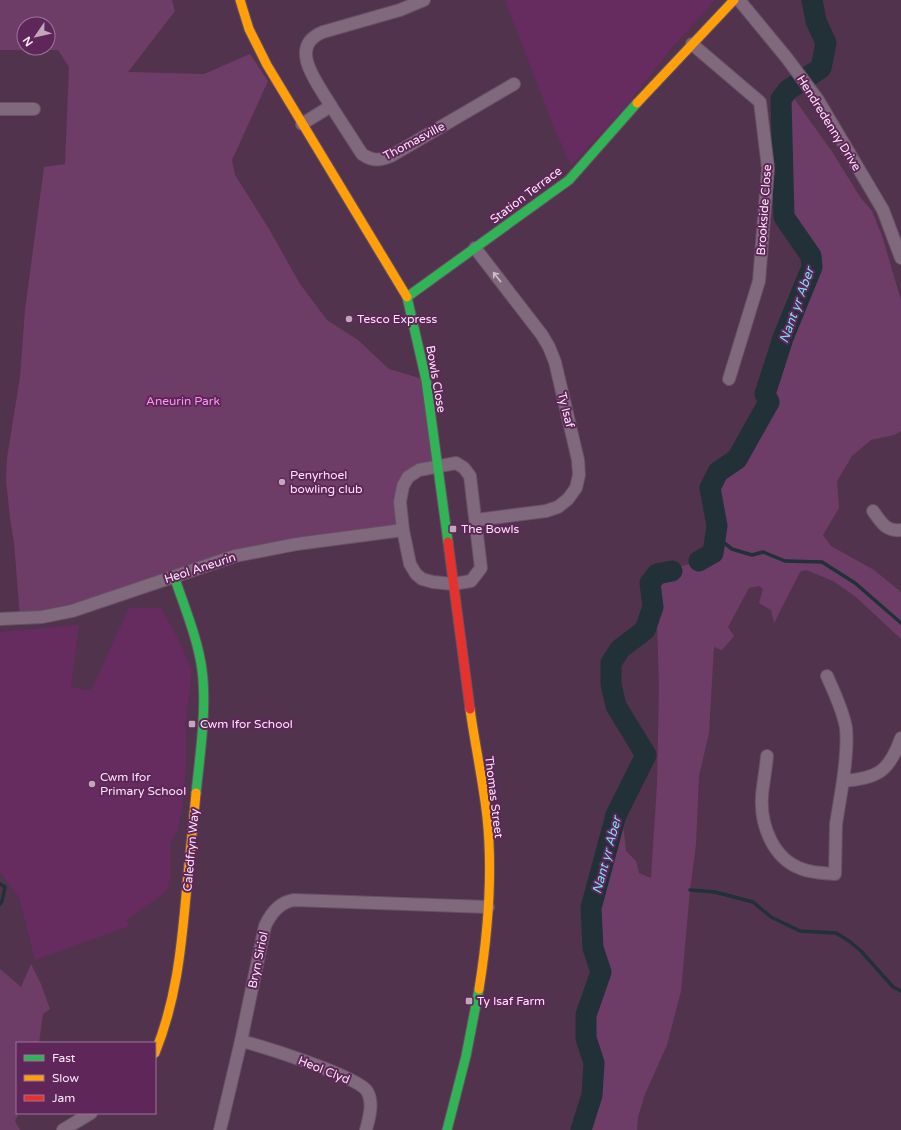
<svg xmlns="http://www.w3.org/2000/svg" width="901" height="1130" font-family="'Varela Round',sans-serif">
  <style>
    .built { fill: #662b5f }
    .green { fill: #6d3d67; fill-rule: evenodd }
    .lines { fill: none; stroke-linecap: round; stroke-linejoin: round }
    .stream { stroke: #213137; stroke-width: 3.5 }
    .river { stroke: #213137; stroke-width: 21 }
    .street-casing { stroke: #685065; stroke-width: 14 }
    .fast-casing { stroke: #685065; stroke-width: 11 }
    .slow-casing { stroke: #685065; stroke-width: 11 }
    .jam-casing { stroke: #685065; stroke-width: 11 }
    .street { stroke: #80697d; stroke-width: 12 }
    .fast { stroke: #30b455; stroke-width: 9 }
    .slow { stroke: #ff9f0a; stroke-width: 9 }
    .jam { stroke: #e5322d; stroke-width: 9 }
    .oneway { stroke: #d0bacc }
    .poi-dot { fill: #c0a7bc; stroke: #5f2659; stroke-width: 1.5 }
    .labels { text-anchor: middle; stroke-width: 4; stroke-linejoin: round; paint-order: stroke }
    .street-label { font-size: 12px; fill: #fbe6f7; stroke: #5f2659 }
    .poi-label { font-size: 12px; fill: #fbe6f7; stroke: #5f2659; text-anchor: start }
    .park-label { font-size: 12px; fill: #fe94f0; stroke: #5f2659 }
    .water-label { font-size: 13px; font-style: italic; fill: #76dff4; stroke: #5f2659 }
  </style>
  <rect width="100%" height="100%" fill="#52334e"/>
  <g class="built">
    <polygon points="505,0 715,0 669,51 627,105 571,166 553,125"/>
    <polygon points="129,608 161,608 181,645 192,671 185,728 186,729 186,766 183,801 178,830 170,843 171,872 167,891 127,920 129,926 35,960 19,897 0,872 0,632 79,625 71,687 91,691"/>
  </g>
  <g class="green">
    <path d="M0,0h172l3,11 -47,61 76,2 46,-20 18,27 -36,79 3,15 34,54 31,55 27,36 31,20 31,29 37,11 11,86 -29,11 -5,53 -168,26 -163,55 -52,7 -6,-76 -4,-23 -4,-39 1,-22 13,-81 5,-67 19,-143 21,-3 4,-97 -11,-17h-58zM24,24h24v24h-24z"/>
    <polygon points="788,90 833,153 860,197 872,211 882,236 901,300 901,431 894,435 871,440 852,456 837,481 839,508 823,535 831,546 874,570 901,592 901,639 856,597 833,581 806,570 800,572 774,623 771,610 759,603 763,589 759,586 749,588 728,627 734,636 722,650 714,647 709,733 699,776 696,844 690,890 681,991 667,1045 645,1094 638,1117 637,1130 581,1130 592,1095 594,1063 586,1038 586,1015 601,972 593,948 591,908 616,815 621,805 626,851 636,861 639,873 651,878 657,784 659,688 657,621 653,607 650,583 657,574 699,561 713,553 717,526 710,488 718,472 737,459 769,402 765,394 783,338 812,267 811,255 784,217 781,99"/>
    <polygon points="31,964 41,984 50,1009 43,1014 39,1043 17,1043 17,1113 19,1113 15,1121 20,1130 0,1130 0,969 21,987"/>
  </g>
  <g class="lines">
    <g class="stream">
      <polyline points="715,536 732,549 752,555 763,552 785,561 822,562 855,583 901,623"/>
      <polyline points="0,884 5,887 2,901 0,904"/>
      <polyline points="690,890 715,892 753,902 771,917 800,931 836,933 849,941 861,951 893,987 901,991"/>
    </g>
    <g class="river">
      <polyline points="699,561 713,553 717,526 710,488 718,472 737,459 769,402 765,394 783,338 812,267 811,256 784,217 781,99 788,90 821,68 826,43 816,21 812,0"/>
      <polyline points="581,1130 592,1095 594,1063 586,1038 586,1015 601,972 593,948 591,908 616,815 646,755 616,706 611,684 611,663 620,649 645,630 653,607 650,583 657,574 672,571"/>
    </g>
    <g class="street-casing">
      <g id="street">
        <polyline points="739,0 786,57 818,100 883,210 901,258"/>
        <polyline points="692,44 760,102 768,168 759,281 729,379"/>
        <path d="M331,106l31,48c10,7 18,7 29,2l123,-72"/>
        <polyline points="0,109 34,109"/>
        <path d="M302,124l29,-18c-12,-21 -45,-59 -8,-74l77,-22 24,-10"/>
        <polyline points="475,248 542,335 549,347 555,362 578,460 579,475 576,488 568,499 558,507 546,511 476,520"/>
        <polygon points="456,463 464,468 470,476 481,568 471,581 453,584 433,582 422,579 416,574 410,564 403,530 400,502 403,486 408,477 419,470"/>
        <path d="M873,511c8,11 13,21 28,19"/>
        <polyline points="0,619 42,617 72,611 235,556 297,544 403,530"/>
        <path d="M827,676c7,16 16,34 19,52 2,18 -1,36 -3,53"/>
        <path d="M767,756c-1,13 -4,27 -5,40 -2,29 11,63 40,73 10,4 22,4 33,5l1,-50 7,-43c35,-3 46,-9 58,-43"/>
        <path d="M241,1041c21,5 116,35 126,50 7,12 2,27 -1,39"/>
        <polyline points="63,1130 91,1113"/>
        <path d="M220,1130l21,-89 24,-115c6,-13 15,-24 29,-26l194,7"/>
      </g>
    </g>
    <g class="fast-casing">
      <g id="fast">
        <polyline points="407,297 426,380 448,542"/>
        <polyline points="407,297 569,180 637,103"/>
        <path d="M174,576c10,30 24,63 28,94 5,38 -2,85 -6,123"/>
        <polyline points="447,1130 466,1056 479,989"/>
      </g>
    </g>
    <g class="slow-casing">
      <g id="slow">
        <polyline points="240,0 249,29 267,65 407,297"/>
        <polyline points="637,103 734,0"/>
        <path d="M470,709c5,36 13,72 17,108 6,57 1,116 -8,172"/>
        <path d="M155,1053c21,-52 26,-102 31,-157 3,-35 7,-69 10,-103"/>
      </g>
    </g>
    <g class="jam-casing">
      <polyline id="jam" points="448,542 470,709"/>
    </g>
    <use href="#street" class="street"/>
    <use href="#fast" class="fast"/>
    <use href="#slow" class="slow"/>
    <use href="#jam" class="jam"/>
  </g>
  <defs><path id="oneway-shaft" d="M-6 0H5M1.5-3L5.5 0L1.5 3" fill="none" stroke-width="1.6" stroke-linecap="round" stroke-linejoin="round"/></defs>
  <use class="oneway" href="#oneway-shaft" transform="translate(497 277) rotate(-128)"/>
  <g class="poi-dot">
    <circle cx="349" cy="319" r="4"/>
    <circle cx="282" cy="482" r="4"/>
    <rect x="449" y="525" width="8" height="8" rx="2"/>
    <rect x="188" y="720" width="8" height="8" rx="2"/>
    <circle cx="92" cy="784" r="4"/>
    <rect x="465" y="997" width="8" height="8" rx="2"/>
  </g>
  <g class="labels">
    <g class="street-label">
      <text transform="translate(829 123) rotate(58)" y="4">Hendredenny Drive</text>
      <text transform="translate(414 141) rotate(-28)" y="4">Thomasville</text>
      <text transform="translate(526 195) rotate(-37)" y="4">Station Terrace</text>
      <text transform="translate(764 210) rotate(-86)" y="4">Brookside Close</text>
      <text transform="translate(436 379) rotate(80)" y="4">Bowls Close</text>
      <text transform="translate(566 410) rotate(76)" y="4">Ty Isaf</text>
      <text transform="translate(200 568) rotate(-18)" y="4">Heol Aneurin</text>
      <text transform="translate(494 797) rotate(83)" y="4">Thomas Street</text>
      <text transform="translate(191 850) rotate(-85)" y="4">Caledfryn Way</text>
      <text transform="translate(258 960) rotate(-78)" y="4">Bryn Siriol</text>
      <text transform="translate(324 1070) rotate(22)" y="4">Heol Clyd</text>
    </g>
    <g class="poi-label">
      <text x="357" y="323">Tesco Express</text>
      <text x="290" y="479">Penyrhoel<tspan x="290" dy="14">bowling club</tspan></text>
      <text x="461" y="533">The Bowls</text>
      <text x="200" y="728">Cwm Ifor School</text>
      <text x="100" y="781">Cwm Ifor<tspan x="100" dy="14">Primary School</tspan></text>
      <text x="477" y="1005">Ty Isaf Farm</text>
    </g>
    <g class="park-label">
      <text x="183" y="405">Aneurin Park</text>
    </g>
    <g class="water-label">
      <text transform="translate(796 305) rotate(-70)" y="5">Nant yr Aber</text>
      <text transform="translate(606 855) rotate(-75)" y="5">Nant yr Aber</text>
    </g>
  </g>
  <rect x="16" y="1042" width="140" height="72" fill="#5f2659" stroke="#9d7398"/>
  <rect x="24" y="1055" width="20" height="6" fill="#30b455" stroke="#9d7398"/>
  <text x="52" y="1062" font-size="12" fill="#fbe6f7">Fast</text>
  <rect x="24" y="1075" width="20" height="6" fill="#ff9f0a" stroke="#9d7398"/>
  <text x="52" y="1082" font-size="12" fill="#fbe6f7">Slow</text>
  <rect x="24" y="1095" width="20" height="6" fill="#e5322d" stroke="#9d7398"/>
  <text x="52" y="1102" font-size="12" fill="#fbe6f7">Jam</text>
  <g transform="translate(36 36) rotate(236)"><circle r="19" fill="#5f2659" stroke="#9d7398"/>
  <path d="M0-3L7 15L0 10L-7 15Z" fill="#c0a7bc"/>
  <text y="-6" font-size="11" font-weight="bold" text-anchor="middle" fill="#fbe6f7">N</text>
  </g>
</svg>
